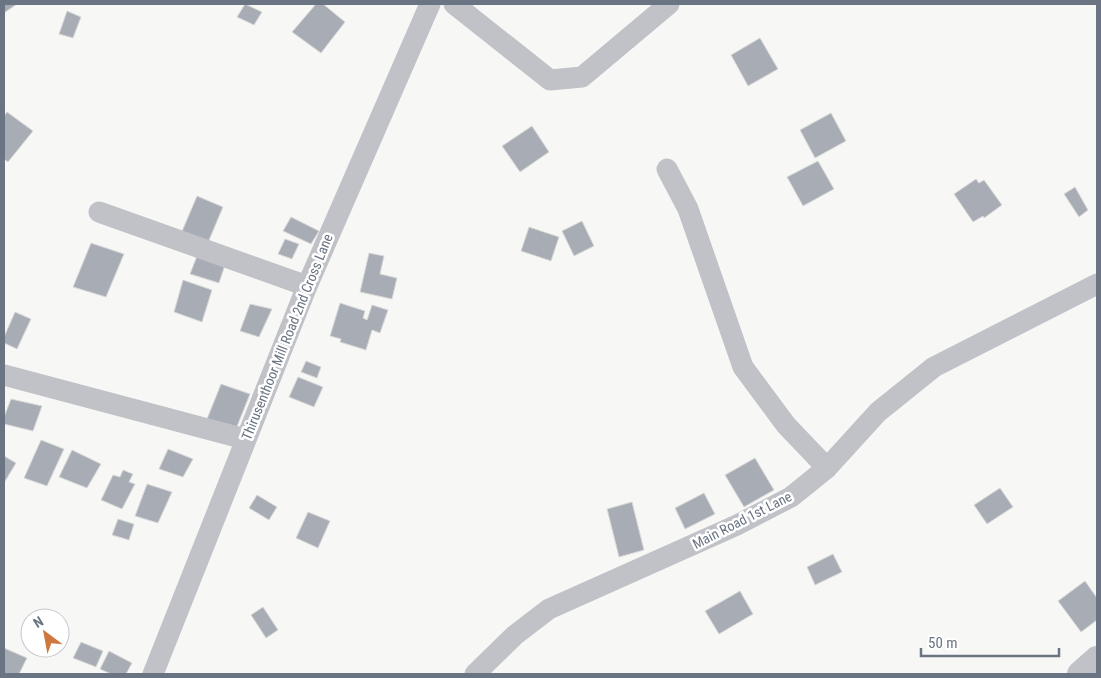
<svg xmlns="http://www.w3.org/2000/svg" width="1101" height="678" font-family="'Roboto Condensed',sans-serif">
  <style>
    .building { fill: #a8adb5; stroke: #d9d9d8 }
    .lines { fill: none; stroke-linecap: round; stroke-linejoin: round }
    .minor { stroke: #c0c2c7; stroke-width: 21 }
    .tertiary { stroke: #c0c2c7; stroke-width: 26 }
    .labels { text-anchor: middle; stroke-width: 5; stroke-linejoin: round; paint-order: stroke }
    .street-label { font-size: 14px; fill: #6a7483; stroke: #fff }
  </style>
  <rect width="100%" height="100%" fill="#f7f8f5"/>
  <g class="building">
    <polygon points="4,4 17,4 4,13"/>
    <polygon points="245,4 262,12 254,25 237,17"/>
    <polygon points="316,4 323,4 345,22 321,53 292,32"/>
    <polygon points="67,11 81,17 73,38 59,34"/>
    <polygon points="760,38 778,69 748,86 731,55"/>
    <polygon points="7,112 33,131 8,162 4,159 4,116"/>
    <polygon points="831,113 846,141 815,158 800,130"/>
    <polygon points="532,126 549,152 520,172 502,146"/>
    <polygon points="818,161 834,189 803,206 787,177"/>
    <polygon points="976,179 979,183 984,180 1002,205 984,218 983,216 973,222 954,194"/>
    <polygon points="1075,187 1088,210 1079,217 1064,194"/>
    <polygon points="197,196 223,207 207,245 180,236"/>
    <polygon points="291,217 319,231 311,244 283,231"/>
    <polygon points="582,221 594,246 574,256 562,231"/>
    <polygon points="529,227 559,237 551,261 521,251"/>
    <polygon points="285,239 299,244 292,259 278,254"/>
    <polygon points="91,243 124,254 106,297 73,287"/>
    <polygon points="369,253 384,256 380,274 397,278 392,299 360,292"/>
    <polygon points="197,256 225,265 219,283 190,274"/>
    <polygon points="183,280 212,290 202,322 174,312"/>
    <polygon points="340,303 365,311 363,318 367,320 372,305 388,310 380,333 372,330 366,350 340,342 341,339 330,336"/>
    <polygon points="250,304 272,309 259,337 240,331"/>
    <polygon points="15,312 31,319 17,349 4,343 4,337"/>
    <polygon points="306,361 321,367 317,378 301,372"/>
    <polygon points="298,377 323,387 314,407 289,397"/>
    <polygon points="221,384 250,394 236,429 207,419"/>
    <polygon points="11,399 42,406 33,431 4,424 4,417"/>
    <polygon points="41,440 64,449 47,486 24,478"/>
    <polygon points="168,449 193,459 183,477 159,469"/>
    <polygon points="72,450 101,464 87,488 59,477"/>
    <polygon points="4,456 16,463 4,483"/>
    <polygon points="755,458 774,490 744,507 725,475"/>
    <polygon points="123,470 133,474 129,482 135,484 122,509 101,500 113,475 120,477"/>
    <polygon points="147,484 172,492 158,523 135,516"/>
    <polygon points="1000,488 1013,507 987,524 974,505"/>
    <polygon points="704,493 715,514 685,529 675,508"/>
    <polygon points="257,495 277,507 269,520 249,508"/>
    <polygon points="632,502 644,550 619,557 607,509"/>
    <polygon points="308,512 330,521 318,548 296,538"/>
    <polygon points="118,519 134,524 129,540 112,535"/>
    <polygon points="833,554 842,572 815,585 807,567"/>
    <polygon points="1085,581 1097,598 1097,620 1081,632 1058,601"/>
    <polygon points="740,591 753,614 719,634 705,611"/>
    <polygon points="263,607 278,630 266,638 251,615"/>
    <polygon points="81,642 103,651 96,667 73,658"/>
    <polygon points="4,648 27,658 19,674 4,674"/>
    <polygon points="109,651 132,663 126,674 111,674 100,669"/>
  </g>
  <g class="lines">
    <g class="minor">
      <polyline points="454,4 550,80 582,77 669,4"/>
      <polyline points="667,169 688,209 743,367 786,425 827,468"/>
      <polyline points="99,212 307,286"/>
      <polyline points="4,375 245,439"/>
      <polyline points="153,674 307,286 430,4"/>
      <polyline points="475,674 515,635 549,609 737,525 791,497 827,468 878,412 934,367 1097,284"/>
    </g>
    <polyline class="tertiary" points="1080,674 1097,659"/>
  </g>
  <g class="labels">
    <g class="street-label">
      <text transform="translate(287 337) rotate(-68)" y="5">Thirusenthoor Mill Road 2nd Cross Lane</text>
      <text transform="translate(742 520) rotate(-27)" y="5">Main Road 1st Lane</text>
    </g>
  </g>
  <rect width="1101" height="678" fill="none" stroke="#6a7483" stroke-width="10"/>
  <g transform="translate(45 633) rotate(328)"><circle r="24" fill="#ffffff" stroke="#c3c7cd"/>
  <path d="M0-4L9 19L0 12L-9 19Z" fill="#cf773e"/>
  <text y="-8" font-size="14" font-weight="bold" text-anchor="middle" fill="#6a7483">N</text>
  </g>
  <path d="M921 648v8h138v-8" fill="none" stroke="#6a7483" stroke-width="2.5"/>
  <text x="928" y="648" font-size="15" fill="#6a7483" stroke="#ffffff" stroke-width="4" paint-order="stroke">50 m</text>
</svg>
